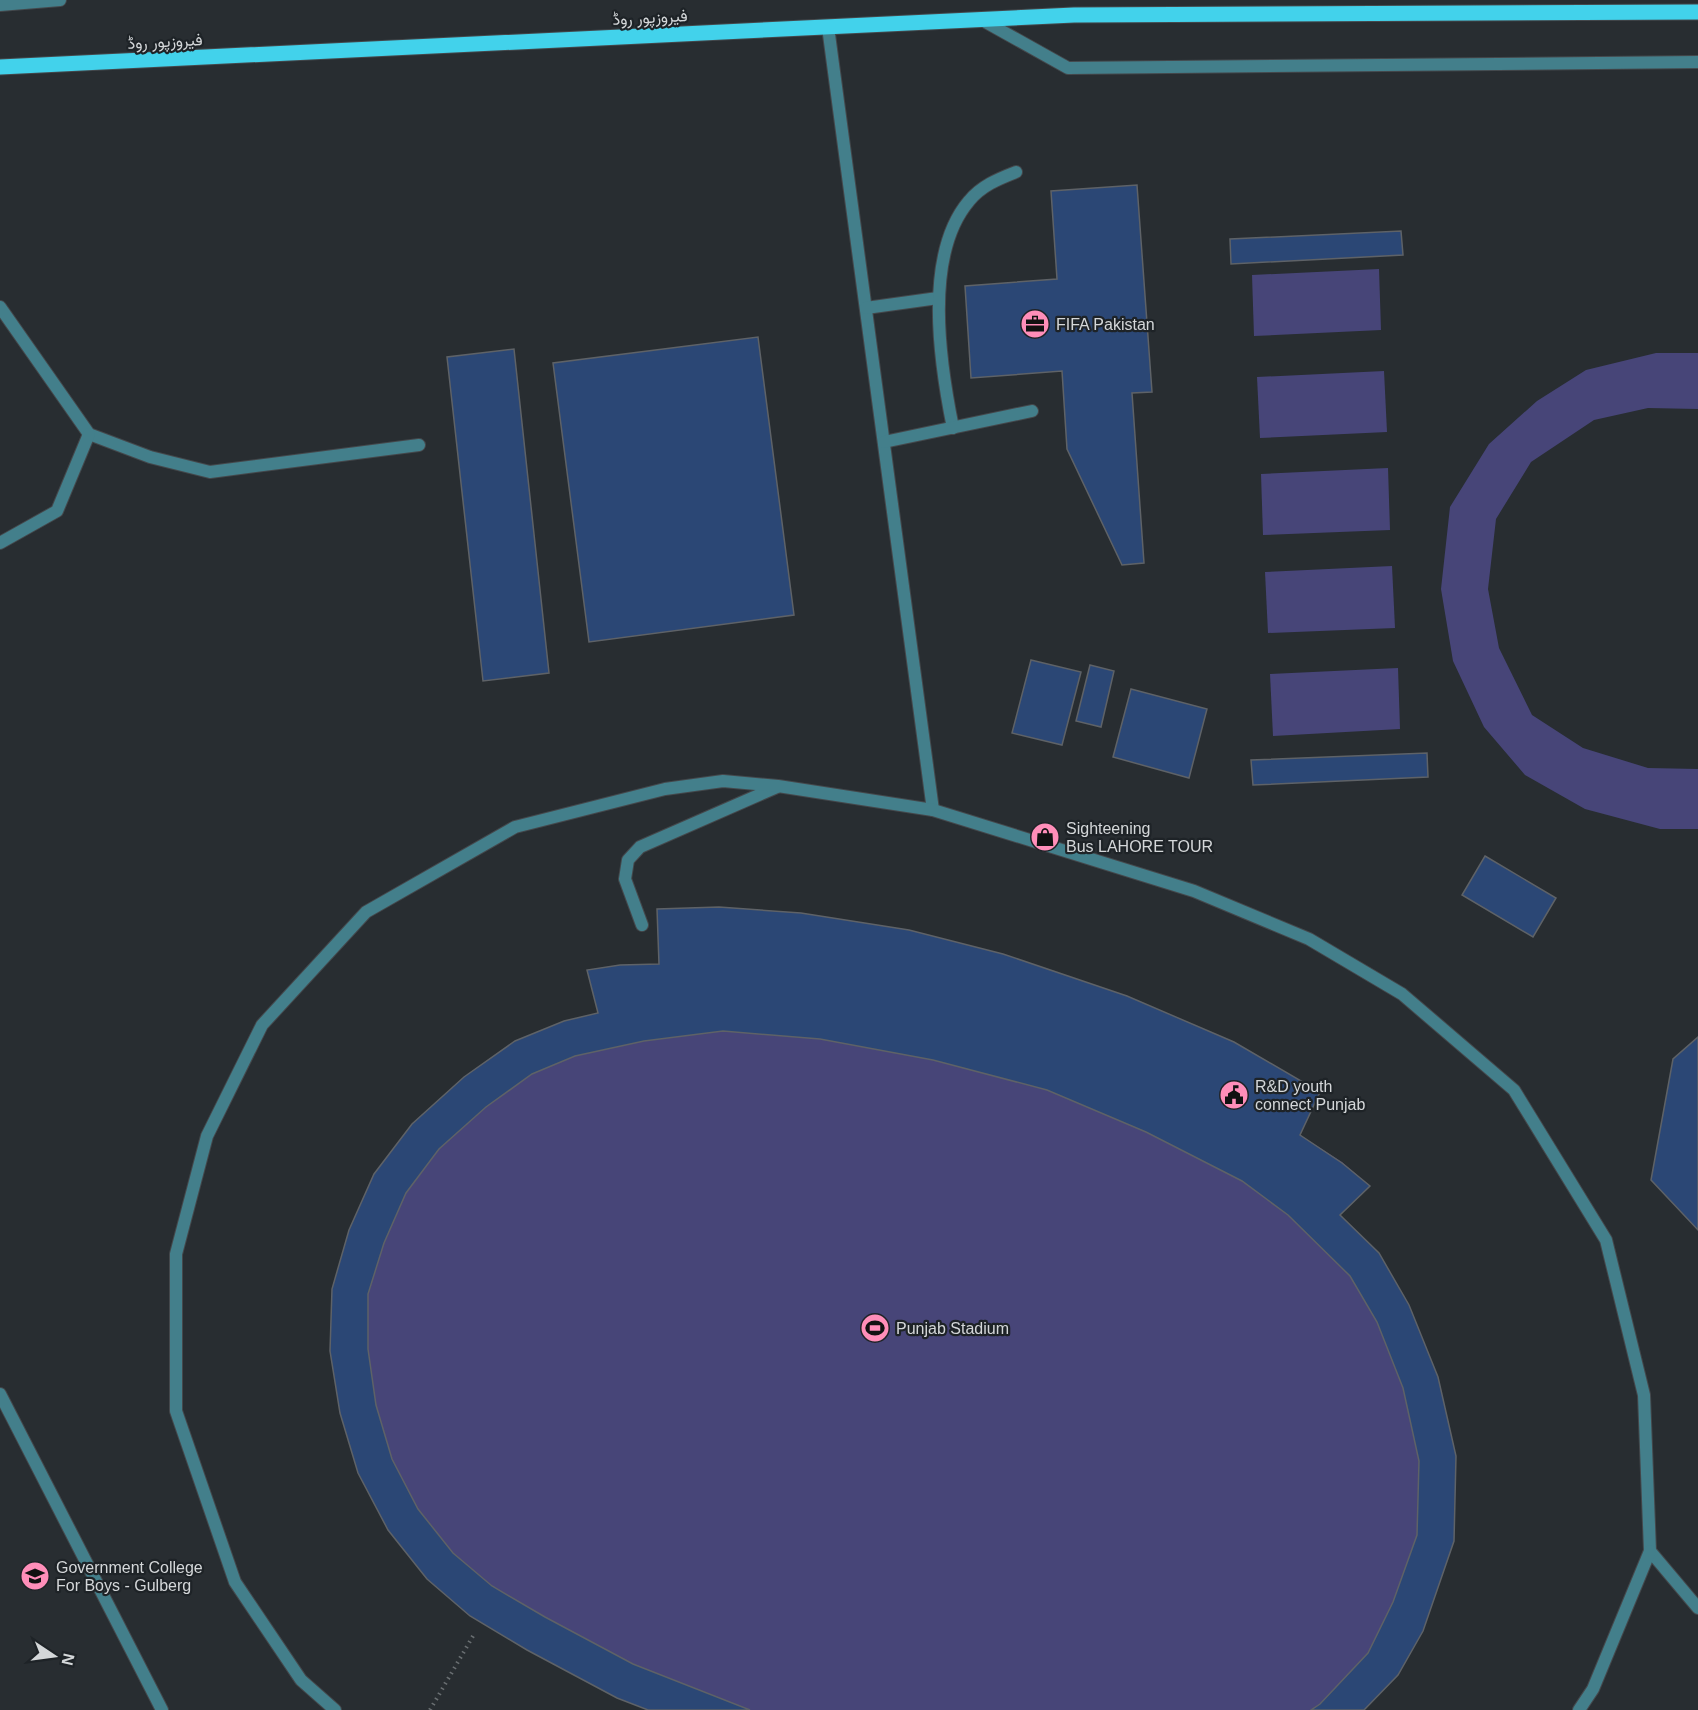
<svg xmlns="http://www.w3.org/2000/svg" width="1698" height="1710" font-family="Helvetica,Vazirmatn,sans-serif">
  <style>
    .green { fill: #474578 }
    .building { fill: #2b4775; stroke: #5e6267; stroke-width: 1.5 }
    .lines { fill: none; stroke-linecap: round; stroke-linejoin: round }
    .lane-casing { stroke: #44484c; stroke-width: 14 }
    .street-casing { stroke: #44484c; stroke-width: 14 }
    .primary-casing { stroke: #44484c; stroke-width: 17 }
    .path { stroke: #6a6f72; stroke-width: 4; stroke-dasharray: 1.5 4.5; stroke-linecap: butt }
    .lane { stroke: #437f8b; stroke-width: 12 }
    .street { stroke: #437f8b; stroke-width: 12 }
    .primary { stroke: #42d2eb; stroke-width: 15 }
    .labels { text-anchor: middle; stroke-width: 4.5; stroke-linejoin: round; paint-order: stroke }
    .street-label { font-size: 16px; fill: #d4d7d9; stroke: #1e2327 }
    .poi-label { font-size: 16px; fill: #d4d7d9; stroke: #1e2327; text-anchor: start }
  </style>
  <rect width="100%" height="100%" fill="#282d31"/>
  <g class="green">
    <polygon points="1379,269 1381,330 1254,336 1252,275"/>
    <polygon points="1656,353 1698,353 1698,409 1648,408 1594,420 1531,462 1496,519 1488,589 1499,648 1532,715 1583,748 1648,768 1698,769 1698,829 1660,829 1585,809 1525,775 1484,727 1453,661 1441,589 1450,507 1489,444 1537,401 1586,370"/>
    <polygon points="1384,371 1387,432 1260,438 1257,377"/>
    <polygon points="1388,468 1390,530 1263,535 1261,474"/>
    <polygon points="1392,566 1395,628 1268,633 1265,572"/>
    <polygon points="1398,668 1400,729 1273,736 1270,674"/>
    <polygon points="719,907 801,913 909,930 1003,954 1234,1042 1320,1092 1300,1135 1342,1162 1370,1186 1340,1215 1379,1253 1409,1305 1438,1377 1456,1456 1454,1541 1423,1631 1398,1675 1364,1710 648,1710 617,1698 470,1616 427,1579 388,1530 358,1473 340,1413 330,1351 332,1289 349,1230 374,1174 412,1124 464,1077 515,1041 564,1021 598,1013 587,970 620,965 659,964 657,909"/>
  </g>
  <g class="building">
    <polygon points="1137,185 1152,392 1132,393 1144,563 1122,565 1067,449 1062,371 971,378 965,286 1057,279 1051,191"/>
    <polygon points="1401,231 1403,255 1231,264 1230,239"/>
    <polygon points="758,337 794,615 589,642 553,363"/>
    <polygon points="514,349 549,673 483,681 447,357"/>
    <polygon points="1031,660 1081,672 1062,745 1012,733"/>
    <polygon points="1090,665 1114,671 1101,727 1076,721"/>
    <polygon points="1131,689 1207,709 1189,778 1113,757"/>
    <polygon points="1427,753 1428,777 1253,785 1251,760"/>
    <polygon points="1485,856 1556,898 1533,937 1462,895"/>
    <polygon points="719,907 801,913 909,930 1003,954 1127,996 1234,1042 1320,1092 1300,1135 1342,1163 1370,1186 1340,1215 1379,1253 1409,1305 1438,1377 1456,1456 1454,1541 1423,1631 1398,1675 1364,1710 1311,1710 1320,1704 1368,1653 1393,1602 1417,1535 1419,1461 1403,1388 1377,1322 1350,1276 1288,1215 1242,1181 1146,1132 1047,1090 933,1060 820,1039 723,1031 644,1041 575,1056 532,1074 486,1107 439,1149 406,1193 384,1243 368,1294 368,1349 376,1405 392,1459 418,1509 453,1553 492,1586 545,1617 633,1664 750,1710 648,1710 617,1698 527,1650 470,1616 427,1579 388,1530 358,1473 340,1413 330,1351 332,1289 349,1230 374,1174 412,1124 464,1077 515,1041 564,1021 598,1013 587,970 620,965 659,964 657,909"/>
    <polygon points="1698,1037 1698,1230 1651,1180 1673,1059"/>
  </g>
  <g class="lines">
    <g class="lane-casing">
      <g id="lane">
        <polyline points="0,5 60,0"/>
        <polyline points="828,27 933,810"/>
        <polyline points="0,307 89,434 150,457 210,472 419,445"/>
        <polyline points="866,308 938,298"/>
        <path d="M953,428c-13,-64 -30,-173 16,-227 12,-15 29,-22 47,-29"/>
        <polyline points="884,442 1032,411"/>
        <polyline points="0,543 57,511 89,434"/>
        <polyline points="642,925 625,879 628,860 640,847 777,787"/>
        <polyline points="335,1710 301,1680 235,1582 176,1411 176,1254 207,1136 262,1025 366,912 515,827 665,789 723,781 778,786 933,810 1194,891 1309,939 1402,994 1514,1090 1606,1240 1644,1395 1650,1551 1698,1608"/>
        <polyline points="1579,1710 1593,1689 1650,1551"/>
      </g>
    </g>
    <g class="street-casing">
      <g id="street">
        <polyline points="982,20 1068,68 1698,62"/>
        <polyline points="0,1394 162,1710"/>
      </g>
    </g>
    <g class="primary-casing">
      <polyline id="primary" points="0,67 1074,15 1698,12"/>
    </g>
    <polyline class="path" points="430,1710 473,1636"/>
    <use href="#lane" class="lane"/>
    <use href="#street" class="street"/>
    <use href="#primary" class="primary"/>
  </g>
  <defs>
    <g id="office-disc" transform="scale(1.5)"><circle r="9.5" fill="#ff8eb9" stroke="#1e2327"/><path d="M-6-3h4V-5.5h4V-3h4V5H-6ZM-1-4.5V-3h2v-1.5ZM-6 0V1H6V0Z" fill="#111"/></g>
    <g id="shop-disc" transform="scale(1.5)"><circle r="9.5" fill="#ff8eb9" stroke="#1e2327"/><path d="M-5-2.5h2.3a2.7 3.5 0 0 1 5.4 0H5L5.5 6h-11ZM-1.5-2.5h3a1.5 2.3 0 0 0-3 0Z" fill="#111"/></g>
    <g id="civic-disc" transform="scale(1.5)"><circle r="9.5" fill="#ff8eb9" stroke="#1e2327"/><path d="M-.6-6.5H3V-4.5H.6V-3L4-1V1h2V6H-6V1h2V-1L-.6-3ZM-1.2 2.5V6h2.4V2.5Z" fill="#111"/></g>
    <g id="stadium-disc" transform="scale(1.5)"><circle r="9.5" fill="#ff8eb9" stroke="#1e2327"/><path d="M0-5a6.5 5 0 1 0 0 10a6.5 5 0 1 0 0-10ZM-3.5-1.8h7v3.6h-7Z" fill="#111"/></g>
    <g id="university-disc" transform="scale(1.5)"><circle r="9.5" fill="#ff8eb9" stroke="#1e2327"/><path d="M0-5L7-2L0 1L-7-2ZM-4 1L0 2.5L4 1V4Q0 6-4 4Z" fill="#111"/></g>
  </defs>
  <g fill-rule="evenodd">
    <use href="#office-disc" x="1035" y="324"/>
    <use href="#shop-disc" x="1045" y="837"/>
    <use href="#civic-disc" x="1234" y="1095"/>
    <use href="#stadium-disc" x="875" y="1328"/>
    <use href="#university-disc" x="35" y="1576"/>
  </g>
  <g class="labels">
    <g class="street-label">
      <text transform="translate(650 17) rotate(-3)" y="6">فیروزپور روڈ</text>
      <text transform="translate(165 41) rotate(-3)" y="6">فیروزپور روڈ</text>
    </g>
    <g class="poi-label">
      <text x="1056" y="330">FIFA Pakistan</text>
      <text x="1066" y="834">Sighteening<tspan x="1066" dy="18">Bus LAHORE TOUR</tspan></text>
      <text x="1255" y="1092">R&amp;D youth<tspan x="1255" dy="18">connect Punjab</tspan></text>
      <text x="896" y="1334">Punjab Stadium</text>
      <text x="56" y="1573">Government College<tspan x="56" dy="18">For Boys - Gulberg</tspan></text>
    </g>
  </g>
  <g transform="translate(54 1656) rotate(103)" stroke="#1e2327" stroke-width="4.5" paint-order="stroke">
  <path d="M0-4.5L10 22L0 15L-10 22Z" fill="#d4d7d9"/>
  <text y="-9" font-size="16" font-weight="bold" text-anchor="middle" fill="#d4d7d9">N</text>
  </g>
</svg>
